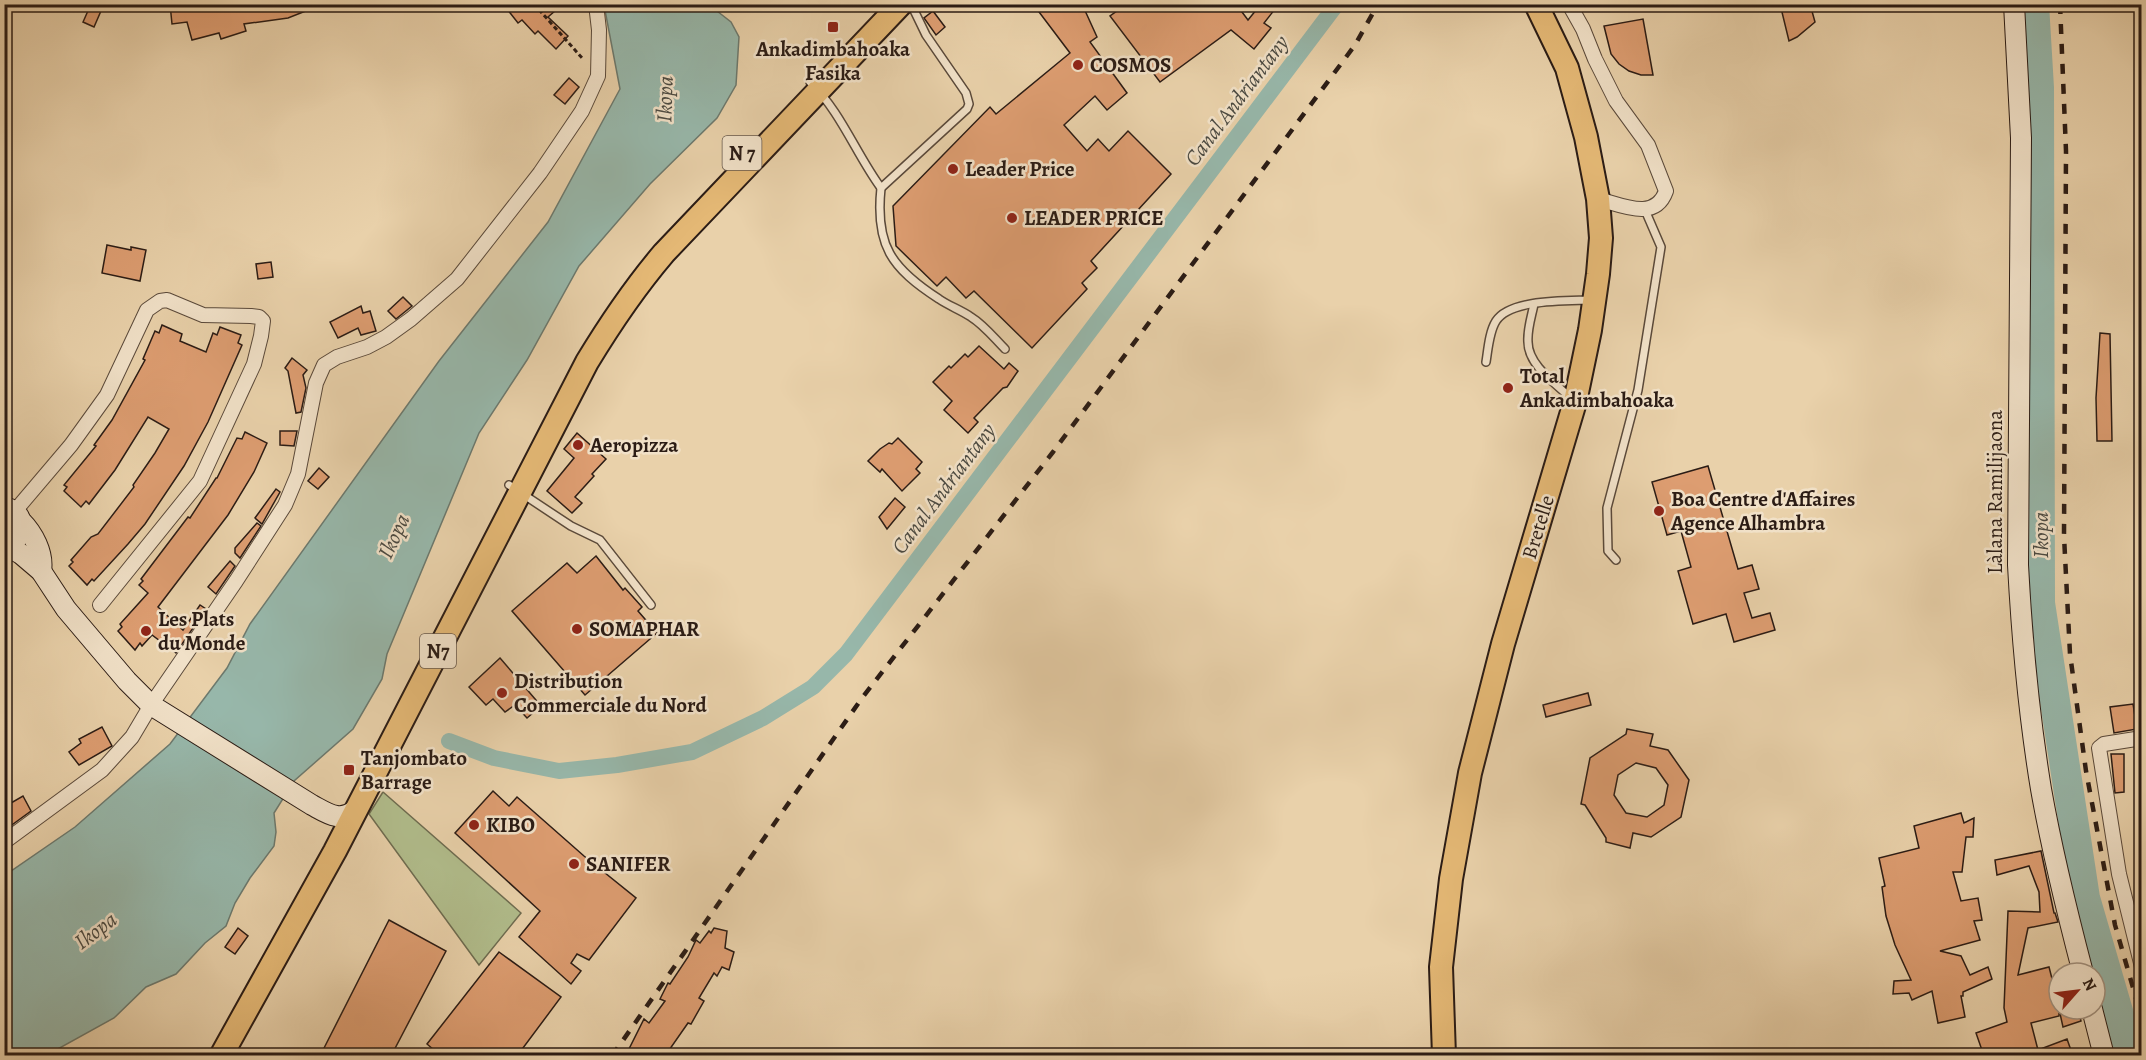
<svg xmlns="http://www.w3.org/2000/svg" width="2146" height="1060" font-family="Alegreya,serif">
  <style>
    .green { fill: #b1bd8c; stroke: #6e6c50; stroke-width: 1.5 }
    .water { fill: #97b7aa; stroke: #6c796e; stroke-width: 1.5 }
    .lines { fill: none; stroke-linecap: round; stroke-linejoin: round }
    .canal { stroke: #97b7aa; stroke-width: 16 }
    .river { stroke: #97b7aa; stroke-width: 30 }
    .building { fill: #dd9d71; stroke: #2b1c15; stroke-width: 1.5; fill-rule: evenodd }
    .lane-casing { stroke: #5a493a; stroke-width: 10 }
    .street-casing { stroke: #5a493a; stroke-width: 16 }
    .secondary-casing { stroke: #2b1c15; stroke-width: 22 }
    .primary-casing { stroke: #2b1c15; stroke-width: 26 }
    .path { stroke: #2b1c15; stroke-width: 3; stroke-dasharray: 4.5 3; stroke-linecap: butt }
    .lane { stroke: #f1e1c8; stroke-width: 7 }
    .street { stroke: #f1e1c8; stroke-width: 14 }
    .secondary { stroke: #f1e1c8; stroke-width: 20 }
    .primary { stroke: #e4b875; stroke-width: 22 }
    .rail { stroke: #2b1c15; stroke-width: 4.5; stroke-dasharray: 10 10; stroke-linecap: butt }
    .poi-dot { fill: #8f2418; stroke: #f1e1c8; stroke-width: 2 }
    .labels { text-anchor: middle; stroke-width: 5; stroke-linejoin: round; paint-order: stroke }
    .shield { fill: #f1e1c8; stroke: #66574b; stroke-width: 1.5 }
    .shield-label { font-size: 20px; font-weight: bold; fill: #2b1c15 }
    .poi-label { font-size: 21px; font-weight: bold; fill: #2b1c15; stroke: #f1e1c8; text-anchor: start }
    .street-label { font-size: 21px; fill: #2b1c15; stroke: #f1e1c8 }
    .water-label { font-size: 22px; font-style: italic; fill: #4b4a42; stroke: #f1e1c8 }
  </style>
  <rect width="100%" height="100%" fill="#e9d1aa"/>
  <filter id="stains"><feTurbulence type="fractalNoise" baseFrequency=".00333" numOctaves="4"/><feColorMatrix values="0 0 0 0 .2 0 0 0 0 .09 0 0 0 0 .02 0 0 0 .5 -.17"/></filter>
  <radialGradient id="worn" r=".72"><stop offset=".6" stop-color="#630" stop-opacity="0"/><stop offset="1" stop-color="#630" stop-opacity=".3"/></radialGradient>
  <polygon class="green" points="383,792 521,913 479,965 369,814"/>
  <polygon class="water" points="604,5 713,5 717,11 731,22 739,37 736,85 717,118 650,184 579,266 527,360 479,433 387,654 382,679 353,729 294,781 274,813 276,832 274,846 250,878 235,903 226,926 205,943 176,974 146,987 114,1018 47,1055 5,1055 4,876 75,827 170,744 227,668 250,624 439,361 548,222 620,89"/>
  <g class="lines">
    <polyline class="canal" points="449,741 494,758 559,771 617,765 692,752 763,718 813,687 846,654 1337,4"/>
    <polyline class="river" points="2034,4 2039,88 2040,603 2085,898 2131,1056"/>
  </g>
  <g class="building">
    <polygon points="91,4 104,4 94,27 83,22"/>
    <polygon points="170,4 321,4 321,5 288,18 244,24 246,31 221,39 219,33 192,40 187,22 172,24"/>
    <polygon points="503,4 563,4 548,17 568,36 556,49 538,31 535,34 522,20 518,23"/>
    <polygon points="1033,4 1082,4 1097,37 1090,42 1127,93 1107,110 1095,96 1064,125 1087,151 1098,139 1109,151 1128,131 1171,174 1091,261 1097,268 1082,283 1087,289 1032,348 974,291 966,298 946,277 937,286 896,246 893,206 990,107 996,114 1070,53"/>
    <polygon points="1127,4 1236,4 1248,20 1261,4 1279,4 1264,23 1271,28 1254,49 1231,30 1160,82 1110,16"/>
    <polygon points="1780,4 1810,4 1815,22 1797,37 1789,41"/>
    <polygon points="933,11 945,27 936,35 924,18"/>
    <polygon points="1643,19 1653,75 1641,75 1629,71 1619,64 1611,54 1604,26"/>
    <polygon points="569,78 579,87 565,104 554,95"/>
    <polygon points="107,245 131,250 131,247 146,250 140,281 102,273"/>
    <polygon points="271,262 273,277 258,279 256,264"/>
    <polygon points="403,297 412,306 396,319 388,311"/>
    <polygon points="361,306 363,313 370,311 376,331 361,335 358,328 338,338 330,322"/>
    <polygon points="162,325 182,334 180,341 206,352 213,333 217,335 220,327 241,335 238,343 242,345 208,422 184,466 145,524 128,544 94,581 92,579 87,585 69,566 73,562 71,560 91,537 98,534 134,487 133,485 155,453 169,429 148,417 115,470 89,504 86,501 81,507 64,491 67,487 64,485 96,446 94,445 112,420 145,360 143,359 155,331 159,333"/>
    <polygon points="2100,333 2110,334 2112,441 2097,441 2096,398"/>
    <polygon points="979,346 1004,369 1009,363 1018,371 1007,387 1003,388 974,418 978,422 968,433 944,410 952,401 933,382 949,366 951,368 965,354 968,357"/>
    <polygon points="292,358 307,370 303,375 306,388 301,412 296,413 288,371 285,368"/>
    <polygon points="280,431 297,431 294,446 280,445"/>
    <polygon points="245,432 267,443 254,472 228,515 158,607 183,630 200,605 206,609 176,653 152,635 142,646 140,643 135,650 118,631 122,627 120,624 148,593 139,585 143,581 141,579 188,517 190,518 216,478 217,478 237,438 242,439"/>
    <polygon points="577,433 606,459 592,474 594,476 575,497 582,503 572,513 547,491 574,458 564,449"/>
    <polygon points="898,438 922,462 916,469 920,473 902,491 882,469 880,472 868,461 880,449 889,443 892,444"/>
    <polygon points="1708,466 1738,569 1752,565 1759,589 1744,593 1752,618 1770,613 1775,630 1734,642 1726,614 1693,624 1678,571 1691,567 1681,531 1667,535 1652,482"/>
    <polygon points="319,468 329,477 318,489 308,481"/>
    <polygon points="276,489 280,492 262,524 255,518"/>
    <polygon points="895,498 905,507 887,529 879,517"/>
    <polygon points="257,523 261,526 240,558 235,553 235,548"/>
    <polygon points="596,556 623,590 625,588 642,607 638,611 657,633 585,695 512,611 567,563 577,573"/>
    <polygon points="230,561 235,566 216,594 208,587"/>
    <polygon points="500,658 541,706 527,718 515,705 505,712 493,699 486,705 469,687"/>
    <polygon points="1588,693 1591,705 1546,717 1543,705"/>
    <polygon points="2133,704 2137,729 2114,733 2110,707"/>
    <polygon points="102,727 112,746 79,765 69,752 81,743 79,739"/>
    <path d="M1627,729l26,5 -3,12 18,4 21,30 -8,37 -30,20 -18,-4 -3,15 -24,-6v-4l-21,-33 -4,-1 9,-46 36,-24zM1636,763l20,5 12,17 -4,20 -17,12 -21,-4 -12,-18 4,-20z"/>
    <polygon points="2111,754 2124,754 2124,792 2115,793"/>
    <polygon points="493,791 509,806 517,797 584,856 636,898 589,960 577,954 571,963 581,971 571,984 519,937 540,911 455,833"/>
    <polygon points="23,796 31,811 9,827 4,820 4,807"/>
    <polygon points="1961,813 1964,823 1974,818 1973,837 1966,837 1962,872 1953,872 1961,901 1978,898 1982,920 1974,921 1980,940 1940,951 1961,956 1970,975 1988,967 1992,979 1963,992 1963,996 1961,996 1965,1017 1938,1023 1932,991 1912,1000 1909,993 1893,994 1894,981 1911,980 1895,945 1886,916 1882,887 1885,886 1879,858 1919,848 1914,826"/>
    <polygon points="2041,851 2054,913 2055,913 2058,922 2028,928 2018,975 2049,967 2059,1006 2059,1016 2031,1023 2038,1050 2067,1039 2073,1056 1984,1056 1976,1033 2007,1022 2004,1008 2008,911 2040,912 2039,892 2029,866 1997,875 1995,860"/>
    <polygon points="389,920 446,951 391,1056 320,1056"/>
    <polygon points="238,928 248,936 235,954 225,947"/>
    <polygon points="714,928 727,931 725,948 734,952 729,970 722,967 717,976 714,973 699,998 704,1001 691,1024 688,1023 665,1056 644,1056 629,1049 644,1019 649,1023 665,1001 660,999 668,983 670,984 688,957 696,940 700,943 709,931 711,933"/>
    <polygon points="499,952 561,997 517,1056 441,1056 427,1044"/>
    <polygon points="2059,1009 2078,1009 2081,1021 2063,1027"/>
  </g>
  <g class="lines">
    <g class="lane-casing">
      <g id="lane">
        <path d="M810,82c31,30 46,72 71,106l86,-79 2,-5 -3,-11 -40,-58 -15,-31"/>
        <path d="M881,188c-6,57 10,80 58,111 10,7 22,11 32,18 13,8 23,21 34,32"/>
        <path d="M1534,304c-2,11 -7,25 -6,38 0,23 27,41 43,56"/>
        <path d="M1486,362c2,-12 3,-30 10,-41 14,-22 70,-20 94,-21"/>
        <polyline points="509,485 571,526 600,540 651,605"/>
        <polyline points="1616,560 1608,551 1607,508 1638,390 1661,247 1645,210"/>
      </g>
    </g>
    <g class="street-casing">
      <g id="street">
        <path d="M1569,4l14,25 12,30 21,42 32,44 18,46c-11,31 -44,14 -68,8"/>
        <polyline points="15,511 71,445 107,395 147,310 160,301 167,300 203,315 251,316 259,317 263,321 261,336 254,364 200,481 100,605"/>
        <polyline points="2142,738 2104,744 2099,748 2119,874 2142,967"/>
        <polyline points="4,842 102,770 132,737 151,705 236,581 285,505 298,474 316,383 324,365 337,357 367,347 386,337 411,319 457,279 540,173 582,111 598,76 599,30 596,4"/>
      </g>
    </g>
    <g class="secondary-casing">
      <g id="secondary">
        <path d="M2014,4l7,134 -3,427c4,75 11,151 23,224 11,62 26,123 42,184"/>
        <path d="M4,507c18,4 22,20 11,34l-11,4"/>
        <path d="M21,521c12,12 23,32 20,50"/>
        <path d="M5,545l16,9 20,17 25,38 61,72 24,24 161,100c15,8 28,18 43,5"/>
        <polyline points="2092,1009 2104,1056"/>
      </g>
    </g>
    <g class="primary-casing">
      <g id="primary">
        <path d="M221,1056l114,-205 252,-489c23,-38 48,-75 77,-109l237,-249"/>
        <polyline points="1444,1056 1441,967 1451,879 1470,773 1503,644 1575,402 1590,330 1598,274 1601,238 1598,199 1586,137 1567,68 1536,4"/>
      </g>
    </g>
    <g class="path">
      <polyline points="102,4 109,4"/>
      <polyline points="534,4 583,59"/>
    </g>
    <use href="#lane" class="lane"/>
    <use href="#street" class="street"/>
    <use href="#secondary" class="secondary"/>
    <use href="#primary" class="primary"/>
    <g class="rail">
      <polyline points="2060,4 2066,151 2064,536 2070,654 2086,771 2115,925 2142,1019"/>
      <polyline points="612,1056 862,698 1053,452 1355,45 1378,4"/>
    </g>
  </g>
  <g class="poi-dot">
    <rect x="827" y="21" width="12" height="12" rx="3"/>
    <circle cx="1078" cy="65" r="6"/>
    <circle cx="953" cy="169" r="6"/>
    <circle cx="1012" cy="218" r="6"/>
    <circle cx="1508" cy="388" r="6"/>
    <circle cx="578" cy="445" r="6"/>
    <circle cx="1659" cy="511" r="6"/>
    <circle cx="577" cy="629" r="6"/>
    <circle cx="146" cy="631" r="6"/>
    <circle cx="502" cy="693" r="6"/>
    <rect x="343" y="764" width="12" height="12" rx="3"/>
    <circle cx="474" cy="825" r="6"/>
    <circle cx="574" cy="864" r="6"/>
  </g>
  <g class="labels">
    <g class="shield">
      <rect x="722.5" y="136" width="39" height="34" rx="4.5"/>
      <rect x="420" y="634" width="36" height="34" rx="4.5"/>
    </g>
    <g class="shield-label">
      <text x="742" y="160">N 7</text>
      <text x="438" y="658">N7</text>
    </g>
    <g class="poi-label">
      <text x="833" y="56" text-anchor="middle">Ankadimbahoaka<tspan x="833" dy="24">Fasika</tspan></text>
      <text x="1090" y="72">COSMOS</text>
      <text x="965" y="176">Leader Price</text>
      <text x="1024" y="225">LEADER PRICE</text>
      <text x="1520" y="383">Total<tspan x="1520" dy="24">Ankadimbahoaka</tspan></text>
      <text x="590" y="452">Aeropizza</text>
      <text x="1671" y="506">Boa Centre d'Affaires<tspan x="1671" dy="24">Agence Alhambra</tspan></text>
      <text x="158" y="626">Les Plats<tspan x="158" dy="24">du Monde</tspan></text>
      <text x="589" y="636">SOMAPHAR</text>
      <text x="514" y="688">Distribution<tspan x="514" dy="24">Commerciale du Nord</tspan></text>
      <text x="361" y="765">Tanjombato<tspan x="361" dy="24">Barrage</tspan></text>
      <text x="486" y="832">KIBO</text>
      <text x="586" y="871">SANIFER</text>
    </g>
    <g class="street-label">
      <text transform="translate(1995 492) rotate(-90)" y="7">Làlana Ramilijaona</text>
      <text transform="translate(1538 527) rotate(-73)" y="7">Bretelle</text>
    </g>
    <g class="water-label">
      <text transform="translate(664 99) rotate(-88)" y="8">Ikopa</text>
      <text transform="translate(1236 100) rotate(-53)" y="8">Canal Andriantany</text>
      <text transform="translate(943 488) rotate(-53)" y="8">Canal Andriantany</text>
      <text transform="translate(2040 535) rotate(-90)" y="8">Ikopa</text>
      <text transform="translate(393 536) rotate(-65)" y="8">Ikopa</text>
      <text transform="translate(95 930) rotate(-37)" y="8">Ikopa</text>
    </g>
  </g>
  <rect width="2146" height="1060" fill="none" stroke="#e9d1aa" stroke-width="24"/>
  <rect x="6" y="6" width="2134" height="1048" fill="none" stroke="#2b1c15" stroke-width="3"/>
  <rect x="12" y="12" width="2122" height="1036" fill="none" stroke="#2b1c15" stroke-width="1.5"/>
  <g transform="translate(2077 991) rotate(62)"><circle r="28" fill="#f1e1c8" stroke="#a29280" stroke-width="1.5"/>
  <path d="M0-4.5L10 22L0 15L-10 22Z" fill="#8f2418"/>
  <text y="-9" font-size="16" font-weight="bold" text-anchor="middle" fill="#2b1c15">N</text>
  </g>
  <rect width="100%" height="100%" filter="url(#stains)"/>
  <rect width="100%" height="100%" fill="url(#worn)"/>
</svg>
